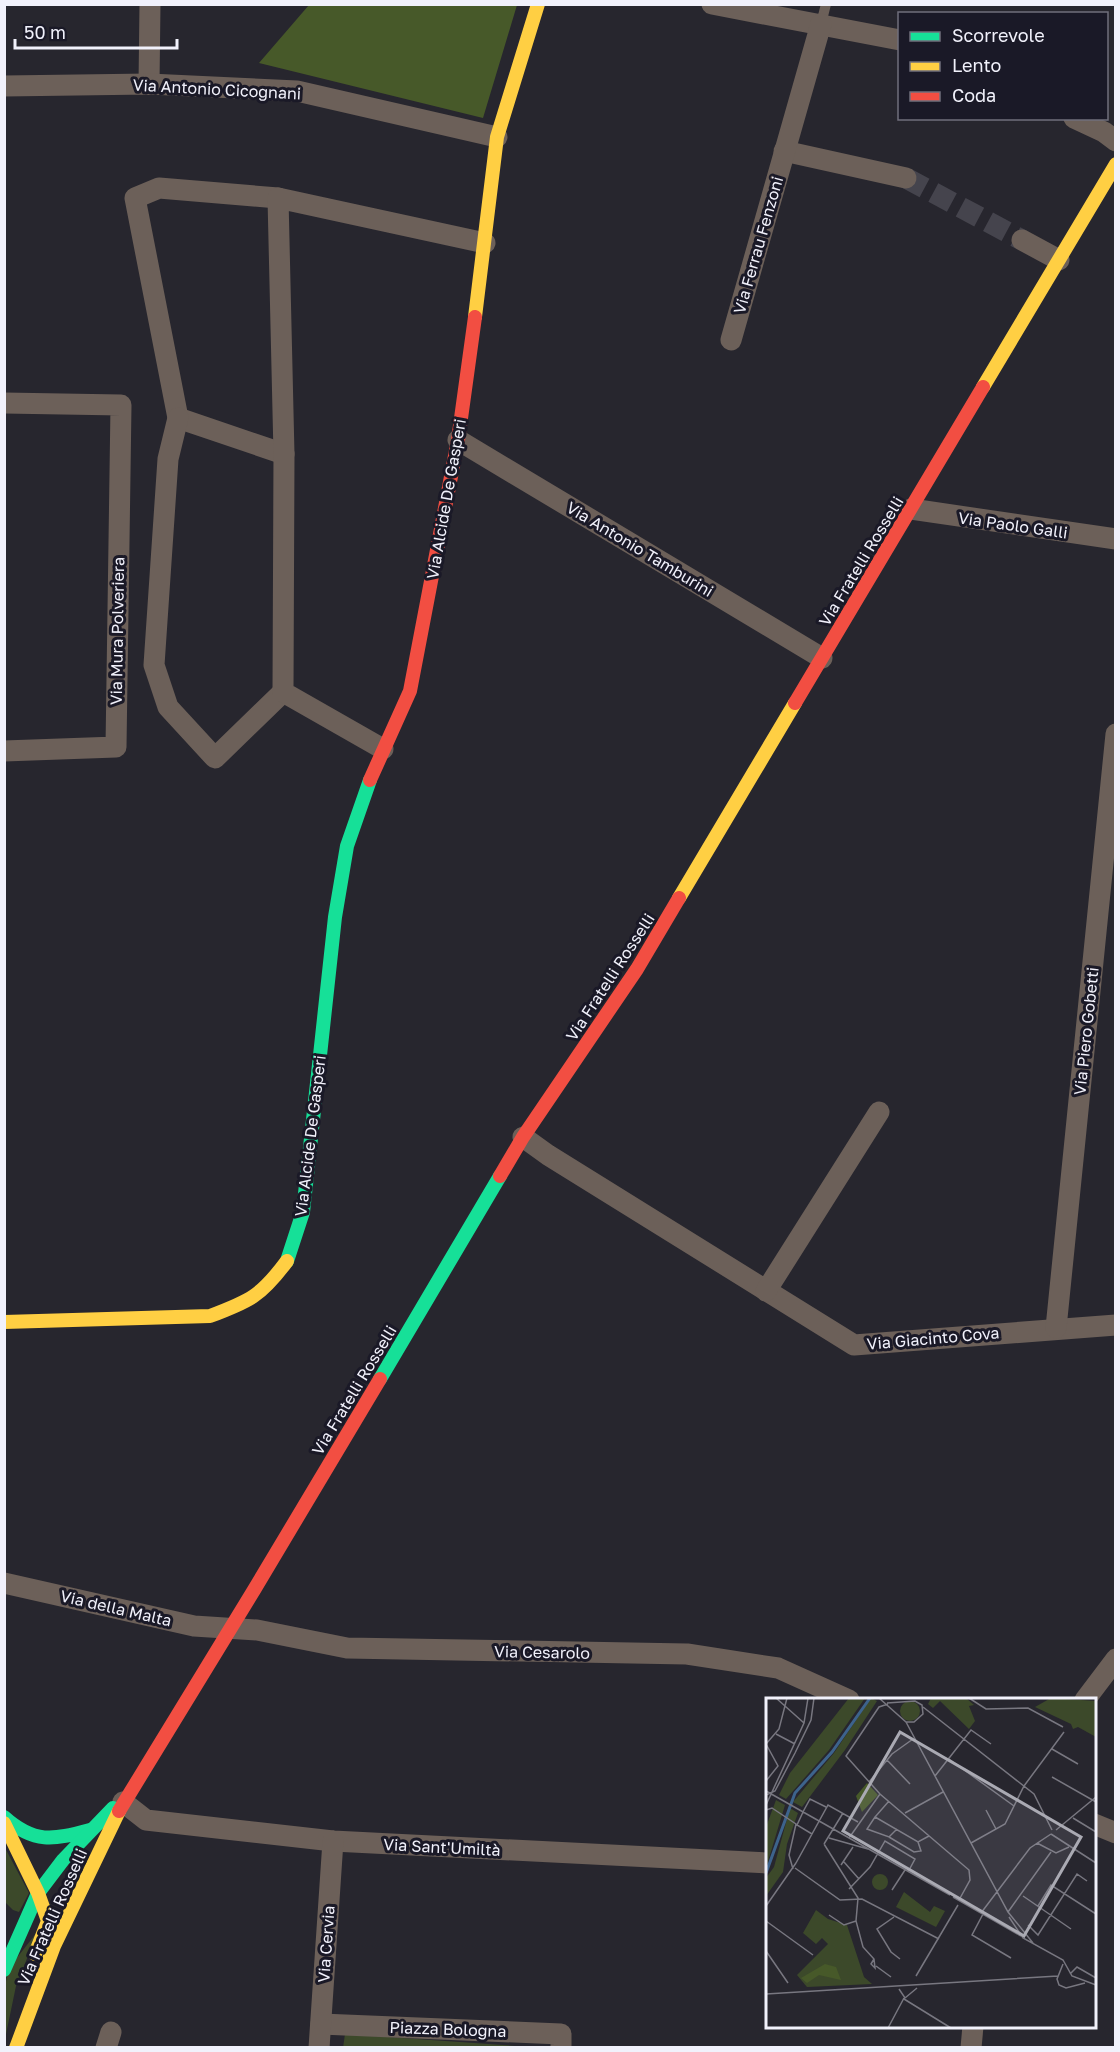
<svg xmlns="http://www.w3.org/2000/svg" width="1120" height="2052" font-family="'Golos Text',sans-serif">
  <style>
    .green { fill: #3c492a }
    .forest { fill: #475929 }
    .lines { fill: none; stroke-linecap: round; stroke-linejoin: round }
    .street-tunnel { stroke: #45444d; stroke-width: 21; stroke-dasharray: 21 10; stroke-linecap: butt }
    .lane { stroke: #6c6059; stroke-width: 10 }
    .street { stroke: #6c6059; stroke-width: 21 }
    .fast { stroke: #16e098; stroke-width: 14 }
    .slow { stroke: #ffcf43; stroke-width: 14 }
    .jam { stroke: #f24e42; stroke-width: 14 }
    .labels { text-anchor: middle; stroke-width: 6; stroke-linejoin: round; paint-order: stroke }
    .street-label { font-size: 16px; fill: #f1f1fb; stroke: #1a1927 }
    .inset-river { fill: none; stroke: #3d638c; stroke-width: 3 }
    .inset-road { fill: none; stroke: #787780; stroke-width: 1.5 }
    .view { fill: #aaaab3; fill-opacity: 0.15; stroke: #aaaab3; stroke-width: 3 }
    .inset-edge { fill: none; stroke: #f1f1fb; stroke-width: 3 }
  </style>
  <rect width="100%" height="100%" fill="#27262e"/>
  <g class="green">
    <polygon points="4,1846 29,1893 19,1912 13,1910 5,1902"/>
    <polygon points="38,1931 16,1986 5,2039 5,1988 8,1969"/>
    <polygon points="345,2034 530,2047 343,2048"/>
  </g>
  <polygon class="forest" points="309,5 309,4 517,5 483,118 259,63"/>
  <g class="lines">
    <polyline class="street-tunnel" points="906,178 1022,240"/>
    <polyline class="lane" points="821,24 826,4"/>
    <g class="street">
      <polyline points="712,4 900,40"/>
      <polyline points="149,84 150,4"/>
      <polyline points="4,86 149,84 297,91 497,137"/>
      <polyline points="1074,118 1104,132 1116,141"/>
      <polyline points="784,151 906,178"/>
      <polyline points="278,198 159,188 135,198 178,418 284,454"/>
      <polyline points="1022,240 1059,260"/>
      <polyline points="731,340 821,24"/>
      <polyline points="4,403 121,405 116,747 4,751"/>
      <polyline points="178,418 168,459 154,665 168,707 215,758 283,692"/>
      <polyline points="458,440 822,658"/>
      <polyline points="911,509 1116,539"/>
      <polyline points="383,749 283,692 284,454 278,198 485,243"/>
      <polyline points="523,1137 548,1155 854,1345 1116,1325"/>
      <polyline points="766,1291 879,1112"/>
      <polyline points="1056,1328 1116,734"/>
      <polyline points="4,1583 194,1626 257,1630 347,1648 687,1654 778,1668 849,1700"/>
      <polyline points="1085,1700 1116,1659"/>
      <polyline points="123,1802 146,1820 333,1841 768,1863"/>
      <polyline points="1094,1824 1116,1833"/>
      <polyline points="321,2024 561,2034 561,2048"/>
      <polyline points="106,2048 111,2032"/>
      <polyline points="319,2048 333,1841"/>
      <polyline points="971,2048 973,2026"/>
    </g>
    <g class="fast">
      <polyline points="287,1261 303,1212 335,917 347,846 370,780"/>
      <polyline points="380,1379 500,1176"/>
      <path d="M4,1817c30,27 49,23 86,13"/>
      <polyline points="4,1970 38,1893 63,1860 113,1808"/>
    </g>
    <g class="slow">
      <polyline points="475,317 497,137 538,4"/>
      <polyline points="983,387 1116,164"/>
      <polyline points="679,898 795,703"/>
      <path d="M4,1322l206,-6c40,-15 51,-20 77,-55"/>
      <polyline points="4,1823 38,1893 48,1921 35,1954"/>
      <polyline points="16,2048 54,1946 119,1811"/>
    </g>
    <g class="jam">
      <polyline points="795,703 983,387"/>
      <polyline points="370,780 410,691 458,440 475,317"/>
      <polyline points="500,1176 523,1137 637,969 679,898"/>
      <polyline points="119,1811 254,1590 380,1379"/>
    </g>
  </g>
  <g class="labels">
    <g class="street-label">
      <text transform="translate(217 89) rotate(3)" y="6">Via Antonio Cicognani</text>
      <text transform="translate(758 245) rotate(-74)" y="6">Via Ferrau Fenzoni</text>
      <text transform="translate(446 499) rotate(-80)" y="6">Via Alcide De Gasperi</text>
      <text transform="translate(1013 525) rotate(8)" y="6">Via Paolo Galli</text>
      <text transform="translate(640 549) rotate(31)" y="6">Via Antonio Tamburini</text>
      <text transform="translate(861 561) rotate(-59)" y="6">Via Fratelli Rosselli</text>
      <text transform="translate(117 631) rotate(-89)" y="6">Via Mura Polveriera</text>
      <text transform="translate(610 977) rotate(-57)" y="6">Via Fratelli Rosselli</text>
      <text transform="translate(1086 1031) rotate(-84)" y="6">Via Piero Gobetti</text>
      <text transform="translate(310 1136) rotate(-83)" y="6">Via Alcide De Gasperi</text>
      <text transform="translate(933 1338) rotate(-5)" y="6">Via Giacinto Cova</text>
      <text transform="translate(354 1390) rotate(-59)" y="6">Via Fratelli Rosselli</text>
      <text transform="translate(116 1608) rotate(13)" y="6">Via della Malta</text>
      <text transform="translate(542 1652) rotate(1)" y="6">Via Cesarolo</text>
      <text transform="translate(442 1847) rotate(3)" y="6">Via Sant'Umiltà</text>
      <text transform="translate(52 1917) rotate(-66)" y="6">Via Fratelli Rosselli</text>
      <text transform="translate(326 1944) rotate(-86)" y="6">Via Cervia</text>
      <text transform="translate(448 2029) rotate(2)" y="6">Piazza Bologna</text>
    </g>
  </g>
  <g transform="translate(766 1698)">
    <rect width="330" height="330" fill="#27262e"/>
    <path d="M83,0h16l-36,52 -43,49 -7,-4 11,-22zM105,0l6,3 -32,49 -43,57 -9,-5 41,-49zM165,0h35l8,7 -5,1 6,15 -6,8 -29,-28 -7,7 -5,-4zM285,0l45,3v36l-18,-10 -5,2 -2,-5 -36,-17zM134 13a10 10 0 1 1 20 0a10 10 0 1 1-20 0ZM10,102l9,5 -19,63v-41zM24,110l8,5 -11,31 -4,28 -17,24v-18l8,-11zM106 184a8 8 0 1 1 16 0a8 8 0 1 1-16 0ZM138,194l26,20 4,-6 11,5 -9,16 -40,-20zM50,212l12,9 19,6 17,52 8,7 -65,3 -10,-12 31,-31 -6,-6 -6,6 -13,-11z" fill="#3c492a"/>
    <path d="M101,85l11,12 -16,17 -6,-16zM59,266l11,3 5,13 -22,-5 -12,8 -6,-5z" fill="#475929"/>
    <path class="inset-river" d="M0,175l29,-80 37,-41 38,-54"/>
    <path class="inset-road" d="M10,0l28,25M113,0l27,24h8l9,-8 -1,-9 -7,-4 -28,2M203,0l17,11 42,-1 35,19M122,6l-9,3 -33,49 34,38 89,76 1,10 -11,20M157,9l111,87 18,36M140,24l102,190 25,31M10,36l19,10M0,46l13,-15 8,-31M0,46l12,22 -12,15M286,51l26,15M183,61l65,47M121,62l23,24M169,78l36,-46 20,14M286,79l44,25M103,84l23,-28 21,-15M0,93l184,104M0,97l9,-4 20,-38 16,-33 3,-22M123,103l-14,16 43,25 11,-6M0,107l38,-82 4,-25M0,112l6,-2 24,16 -7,31 4,14M220,112l10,19M139,115l38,-21M109,119l-8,12 22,8 8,-8M307,120l23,14M290,132l40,-33M46,136l-15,-9 7,-15 6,-11 16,8M285,136l45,29M123,139l25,15 7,-1 -3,-9M63,140l39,11M83,140l31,-44M205,145l34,-19 19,-38 40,-54M271,145l19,10 13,-6M58,146l34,54 -2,23 7,26 11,12 1,9 -4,-4 3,-5M58,146l19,-31M78,164l15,17M30,165l32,-58 30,17M75,167l12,-18M29,170l45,32 22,-1 77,40M83,191l21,-22 15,-26 30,18 -7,13M126,192l13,-20M257,198l48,33M187,199l68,39M0,208l30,-43M272,208l13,-21 45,29M242,214l43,-60M215,215l49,-65 21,-14M217,216l-11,21 39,23M63,217l15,10 12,-4M128,219l-17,12 14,23 9,7M243,219l14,21 40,22 9,16 24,9M0,223l47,34M262,227l10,10 39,-61 10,7M0,253l22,32M297,266l-6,15 2,6 7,3 19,-5M110,268l15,11M304,276l7,-7 19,11M150,278l42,-71M133,291l6,9 12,-10M0,296l292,-18M138,301l47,29M122,330l16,-30"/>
    <path class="view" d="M134,34l181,105 -57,99 -181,-105z"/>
    <rect width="330" height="330" class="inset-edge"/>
  </g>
  <rect width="1120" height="2052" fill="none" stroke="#f1f1fb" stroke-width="12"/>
  <rect x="898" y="12" width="210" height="108" fill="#1a1927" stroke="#706f7c" stroke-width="1.5"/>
  <rect x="910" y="32" width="30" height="9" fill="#16e098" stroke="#706f7c" stroke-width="1.5"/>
  <text x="952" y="42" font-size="18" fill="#f1f1fb">Scorrevole</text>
  <rect x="910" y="62" width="30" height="9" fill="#ffcf43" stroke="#706f7c" stroke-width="1.5"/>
  <text x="952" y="72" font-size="18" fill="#f1f1fb">Lento</text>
  <rect x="910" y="92" width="30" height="9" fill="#f24e42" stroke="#706f7c" stroke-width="1.5"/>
  <text x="952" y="102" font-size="18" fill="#f1f1fb">Coda</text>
  <path d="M15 39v9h162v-9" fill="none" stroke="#f1f1fb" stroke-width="3"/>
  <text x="24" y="39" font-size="18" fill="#f1f1fb" stroke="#1a1927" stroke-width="4.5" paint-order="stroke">50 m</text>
</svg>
